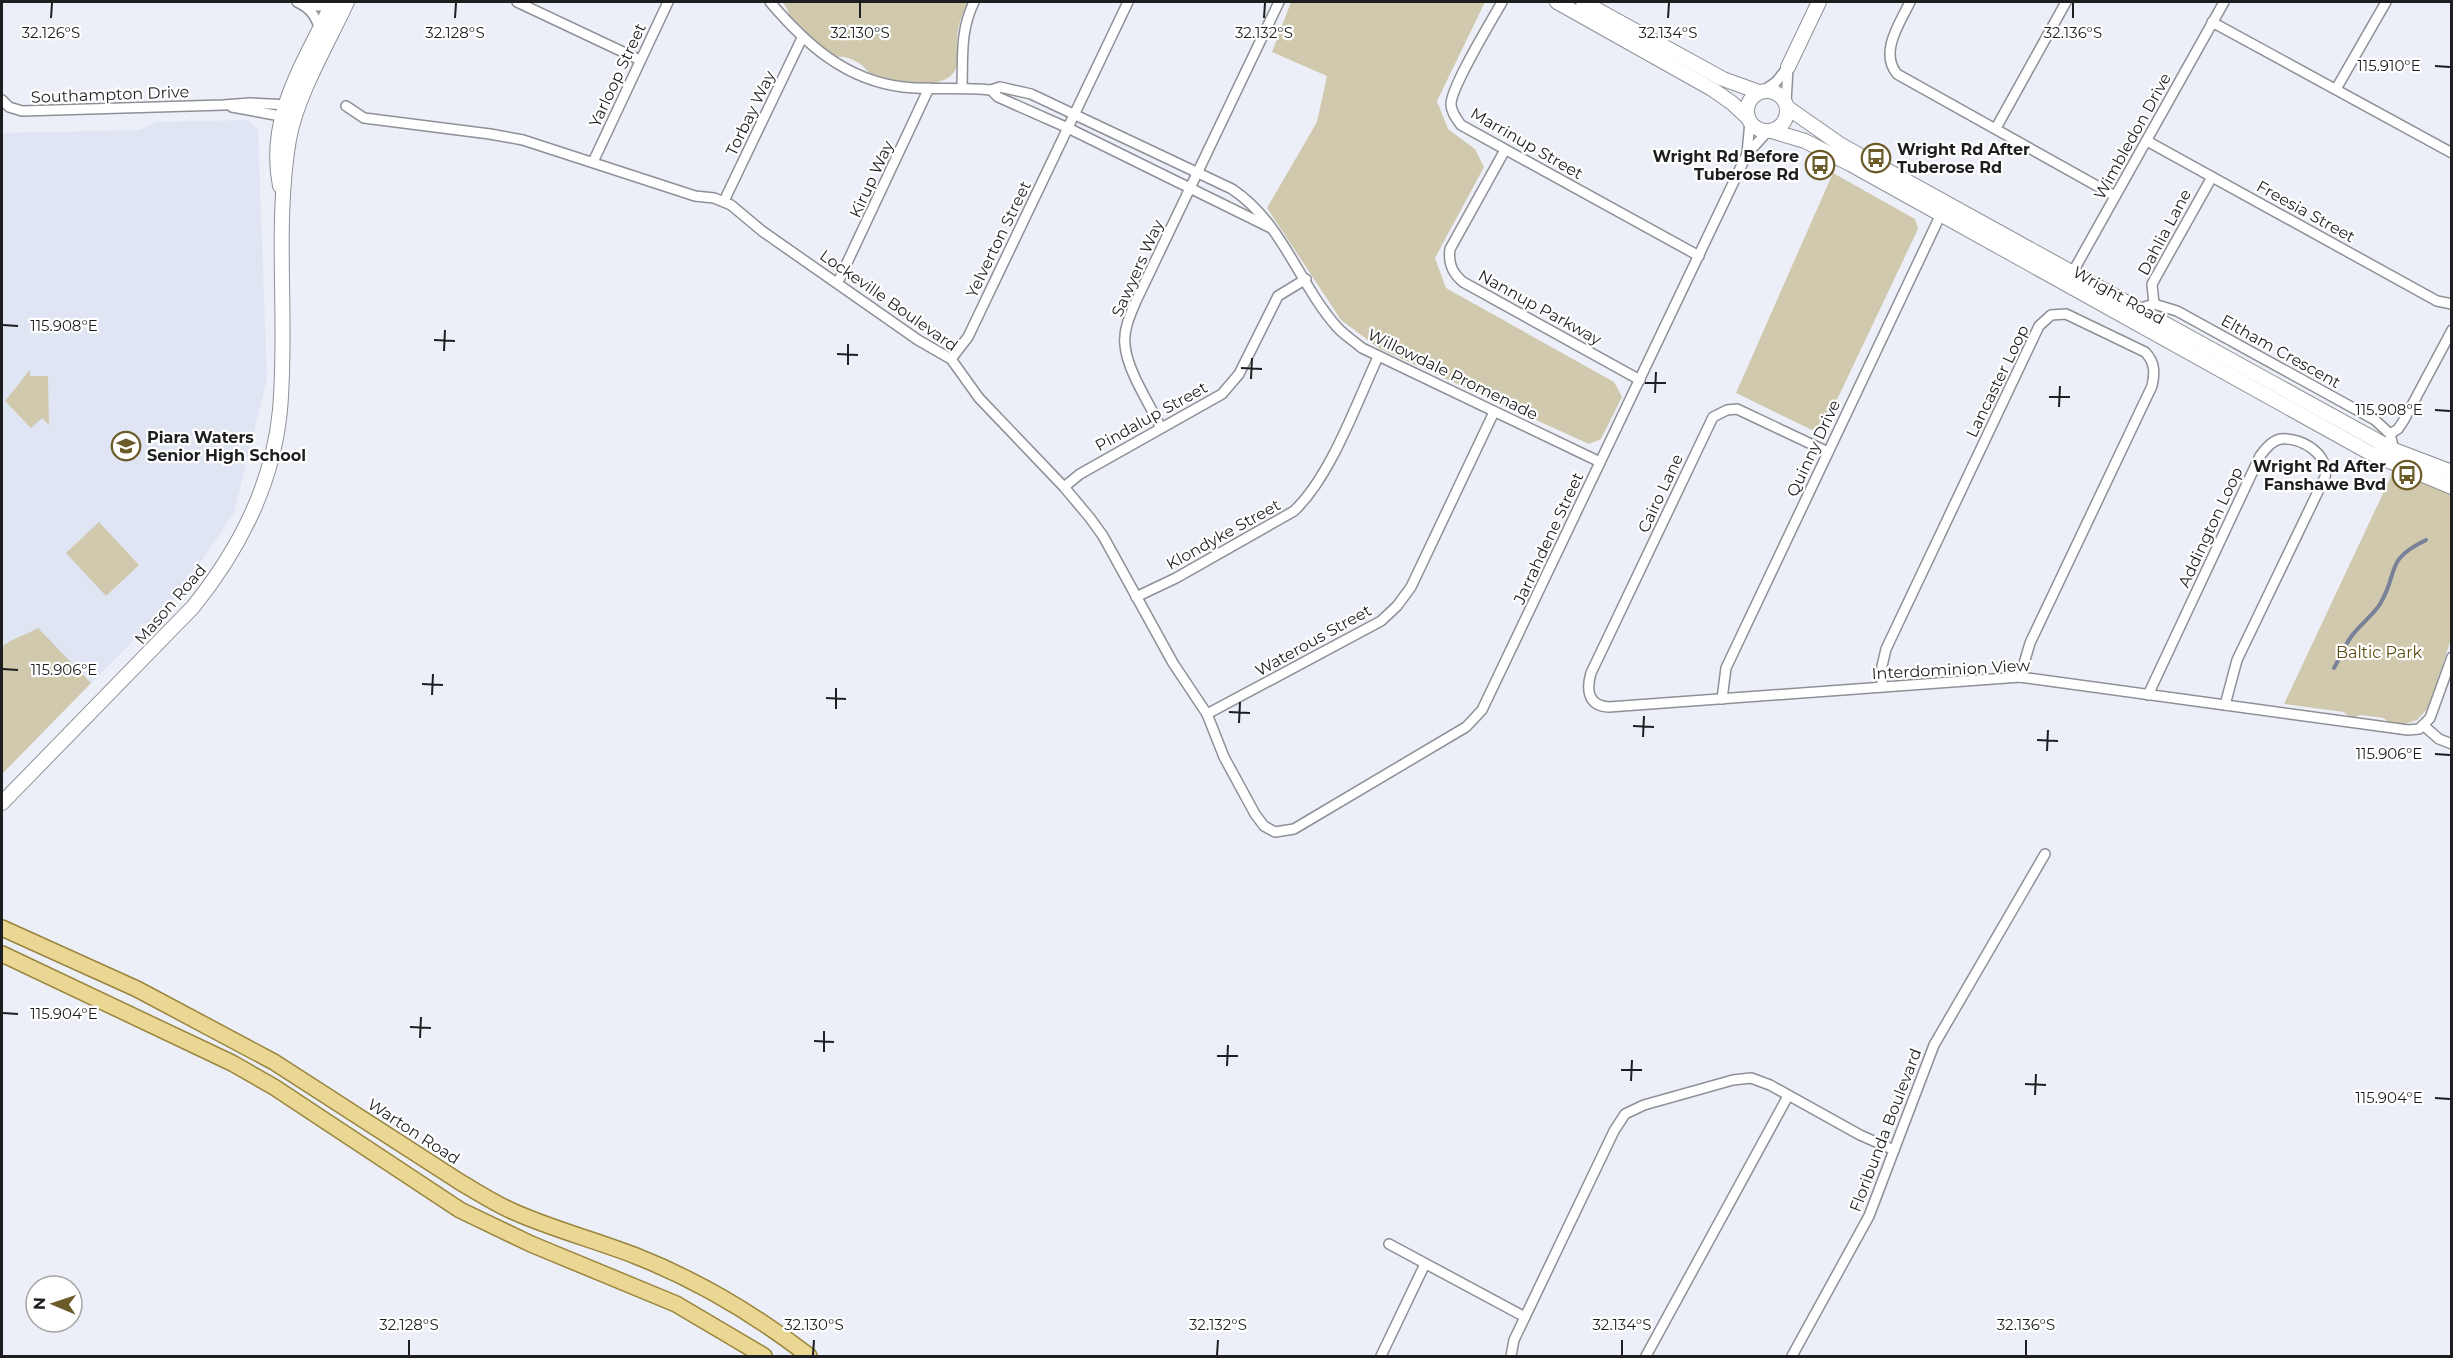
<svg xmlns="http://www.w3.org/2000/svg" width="2453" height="1358" font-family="Montserrat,sans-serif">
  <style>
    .built { fill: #e0e5f4 }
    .green { fill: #d1c9ae }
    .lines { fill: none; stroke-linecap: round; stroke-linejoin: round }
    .stream { stroke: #798198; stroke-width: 4 }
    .street-casing { stroke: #8d9097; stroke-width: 12 }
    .secondary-casing { stroke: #8d9097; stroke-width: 16 }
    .primary-casing { stroke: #99853d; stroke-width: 18 }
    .street { stroke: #fff; stroke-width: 9 }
    .secondary { stroke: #fff; stroke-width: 14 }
    .primary { stroke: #ead794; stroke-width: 15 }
    .ticks { fill: none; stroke: #1d1e20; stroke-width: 2 }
    .labels { text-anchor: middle; stroke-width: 4.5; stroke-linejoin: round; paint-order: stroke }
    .street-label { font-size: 16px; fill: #1d1e20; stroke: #fff }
    .poi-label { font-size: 16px; font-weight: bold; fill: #1d1e20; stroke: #fff; text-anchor: start }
    .park-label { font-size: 16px; fill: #5d4c10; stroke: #fff }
    .ticks-label { font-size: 15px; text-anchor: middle; fill: #1d1e20; stroke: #fff; stroke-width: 4.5; stroke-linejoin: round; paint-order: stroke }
  </style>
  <rect width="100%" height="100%" fill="#eceff7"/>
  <polygon class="built" points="248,120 258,130 267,379 234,513 179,594 2,774 2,133 140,130 156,122"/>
  <g class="green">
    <path d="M782,2h186c-6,12 -11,25 -11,40 0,7 2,16 0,23 -7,31 -68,15 -88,8 -6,-10 -22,-18 -33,-16 -15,-8 -36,-23 -45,-38 -4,-7 -2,-10 -9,-17z"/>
    <polygon points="1291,2 1485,2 1437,101 1448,129 1475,149 1484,167 1435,258 1446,288 1614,382 1622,397 1601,439 1589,444 1380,349 1341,320 1267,208 1317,122 1327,76 1272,52"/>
    <polygon points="1833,173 1915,219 1918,229 1825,425 1812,430 1736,393"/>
    <polygon points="30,370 30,376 48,376 49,425 42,418 31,428 5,401"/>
    <polygon points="2394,470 2451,491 2451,639 2429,707 2417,720 2402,725 2389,723 2384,718 2360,715 2354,718 2349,717 2344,712 2284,704"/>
    <polygon points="99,522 139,565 106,596 66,553"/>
    <path d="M38,628l53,55 -89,91v-127c10,-9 24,-12 36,-19z"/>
  </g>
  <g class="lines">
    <path class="stream" d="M2334,668c7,-12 12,-27 21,-36 8,-10 18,-17 25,-28 20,-33 3,-43 46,-64"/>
    <g class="street-casing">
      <g id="street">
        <path d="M297,2c13,6 18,13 23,27"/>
        <polyline points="517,2 640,60"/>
        <path d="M770,2c36,42 75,78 133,85 29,3 59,0 88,3l9,-3 31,7 201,95c51,34 66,94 105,138 7,8 17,14 25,21l238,114"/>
        <path d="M1502,2c-10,18 -51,85 -51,102 0,8 5,14 10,21l238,131"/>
        <path d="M1910,2c-10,21 -31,50 -13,72l218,122"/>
        <polyline points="307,6 320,6 333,2"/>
        <polyline points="2212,22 2452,153"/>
        <path d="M962,87c1,-31 -2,-56 12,-85"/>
        <polyline points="2336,89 2386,2"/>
        <polyline points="991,90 998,97 1068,128 1271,228"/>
        <polyline points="1763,91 1776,82 1788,67"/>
        <polyline points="2,100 9,107 22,111 223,105 250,103 290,105"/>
        <polyline points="1786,103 1788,67"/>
        <polyline points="346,106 364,118 490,134 523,140 695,196 714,198 731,205 762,231 918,340 951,359 979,398 1064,487 1090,518 1103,536 1173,663 1207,714 1224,757 1255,814 1264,826 1275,832 1294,829 1466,727 1482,710 1747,154 1768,131"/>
        <polyline points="232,107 286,117"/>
        <polyline points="1996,128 2066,2"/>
        <polyline points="2147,141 2437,301 2452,304"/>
        <path d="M1505,150l-55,99c-2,14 2,24 13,33l177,98"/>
        <polyline points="1747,154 1750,121"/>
        <polyline points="593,162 668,2"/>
        <polyline points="724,201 802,38"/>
        <polyline points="2070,277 2224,2"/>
        <polyline points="838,282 929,88"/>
        <polyline points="2154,304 2152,284 2212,177"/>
        <polyline points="2138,309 2154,304 2177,311 2375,420 2390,434 2394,450"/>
        <polyline points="951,359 968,337 1128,2"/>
        <path d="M1161,428c-11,-24 -34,-57 -36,-83 -2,-16 6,-32 12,-46l142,-297"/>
        <polyline points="2390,434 2398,429 2404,420 2452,330"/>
        <path d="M1828,452l-91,-43 -10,1 -14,7 -122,256c-5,17 -3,33 18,34l411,-30 388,53 11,-1 4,-4 16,14 13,5"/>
        <polyline points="1064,487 1080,474 1222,394 1239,374 1278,296 1306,279"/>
        <path d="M1136,597l40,-19 118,-67c37,-35 62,-107 84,-154"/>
        <path d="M1882,686v-20l4,-17 153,-323 12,-11 15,-1 79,38c10,10 10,21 7,34l-122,257 -10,34"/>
        <path d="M2148,695l112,-239c5,-7 12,-16 21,-17 21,-2 49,16 44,38l-88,183 -12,45"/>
        <polyline points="1722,699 1726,668 1941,214"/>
        <polyline points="1207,714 1381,621 1397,606 1411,587 1494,412"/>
        <polyline points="2423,725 2430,718 2452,657"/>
        <polyline points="1389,1244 1525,1317"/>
        <polyline points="1381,1356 1425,1264"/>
        <polyline points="1511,1356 1514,1340 1614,1131 1625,1114 1644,1105 1733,1080 1751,1078 1770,1085 1860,1135 1894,1150"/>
        <polyline points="1646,1356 1788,1096"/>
        <polyline points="1792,1356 1869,1216 1934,1045 2045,854"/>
      </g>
    </g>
    <g class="secondary-casing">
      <g id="secondary">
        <polyline points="1557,2 1712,89 1732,103 1748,118"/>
        <polyline points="1583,2 1723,79 1759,92"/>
        <polyline points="1788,67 1819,2"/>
        <circle cx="1767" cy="111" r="20"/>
        <polyline points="1788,108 1841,145 2394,450 2452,472"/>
        <polyline points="1772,131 1805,141 1852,165 2370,453 2452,487"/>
        <path d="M280,186c-14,-70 25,-124 53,-184"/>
        <path d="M2,803l191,-196c46,-57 80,-124 87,-197 8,-90 -6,-182 9,-271 8,-44 39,-96 58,-137"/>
      </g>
    </g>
    <g class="primary-casing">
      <g id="primary">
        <path d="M2,928l135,61 137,73 186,120c17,10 34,21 52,29 40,18 83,29 124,45 61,24 121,60 173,100"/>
        <polyline points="2,954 232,1063 274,1087 460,1210 531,1244 676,1304 764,1356"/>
      </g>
    </g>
    <use href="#street" class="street"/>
    <use href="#secondary" class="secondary"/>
    <use href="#primary" class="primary"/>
  </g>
  <path class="ticks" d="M51,18l1,-15M455,18l1,-15M860,18v-15M1264,18l1,-15M1668,18l1,-15M2073,18v-15M2435,66l15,1M3,325l15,1M434,340l21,1M444,351l1,-21M837,354l21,1M848,365v-21M1241,368l21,1M1251,379l1,-21M1645,383h21M1655,393l1,-21M2049,397h21M2059,407l1,-21M2435,410l15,1M3,669l15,1M422,684l21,1M432,695l1,-21M826,698l20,1M836,709v-21M1229,712l21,1M1239,723l1,-21M1633,726l21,1M1643,737l1,-21M2037,740l21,1M2047,751l1,-21M2435,754l15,1M3,1013l15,1M410,1027l21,1M420,1038l1,-21M814,1041l20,1M824,1052v-21M1217,1056h21M1227,1066l1,-21M1621,1070h21M1631,1081l1,-21M2025,1084l21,1M2035,1095l1,-21M2435,1098l15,1M409,1355v-15M813,1355l1,-15M1217,1355l1,-15M1622,1355v-15M2026,1355v-15"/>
  <defs>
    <g id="bus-ring" transform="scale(1.5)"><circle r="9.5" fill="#fff" stroke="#6a5b29" stroke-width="1.5"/><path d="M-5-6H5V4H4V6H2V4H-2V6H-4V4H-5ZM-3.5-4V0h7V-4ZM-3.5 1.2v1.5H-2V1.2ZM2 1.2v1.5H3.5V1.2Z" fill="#6a5b29"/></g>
    <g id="school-ring" transform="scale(1.5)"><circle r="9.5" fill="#fff" stroke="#6a5b29" stroke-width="1.5"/><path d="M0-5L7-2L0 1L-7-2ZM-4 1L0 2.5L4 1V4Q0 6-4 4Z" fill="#6a5b29"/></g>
  </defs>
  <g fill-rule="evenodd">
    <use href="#bus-ring" x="1876" y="158"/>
    <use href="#bus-ring" x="1820" y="165"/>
    <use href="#school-ring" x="126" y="446"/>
    <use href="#bus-ring" x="2407" y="475"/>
  </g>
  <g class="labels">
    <g class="street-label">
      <text transform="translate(617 75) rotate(-65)" y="6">Yarloop Street</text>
      <text transform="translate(110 94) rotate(-2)" y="6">Southampton Drive</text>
      <text transform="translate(750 113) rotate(-64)" y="6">Torbay Way</text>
      <text transform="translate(2132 136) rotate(-61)" y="6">Wimbledon Drive</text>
      <text transform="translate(1527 143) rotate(30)" y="6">Marrinup Street</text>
      <text transform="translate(871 179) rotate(-65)" y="6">Kirup Way</text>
      <text transform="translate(2306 211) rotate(29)" y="6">Freesia Street</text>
      <text transform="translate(2164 232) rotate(-62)" y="6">Dahlia Lane</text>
      <text transform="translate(998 239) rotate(-64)" y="6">Yelverton Street</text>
      <text transform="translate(1137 268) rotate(-66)" y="6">Sawyers Way</text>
      <text transform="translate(2119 295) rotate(29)" y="6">Wright Road</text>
      <text transform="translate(889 300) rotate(35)" y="6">Lockeville Boulevard</text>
      <text transform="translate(1540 307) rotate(29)" y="6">Nannup Parkway</text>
      <text transform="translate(2281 351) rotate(29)" y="6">Eltham Crescent</text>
      <text transform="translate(1453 374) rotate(26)" y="6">Willowdale Promenade</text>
      <text transform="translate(1997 381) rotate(-64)" y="6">Lancaster Loop</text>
      <text transform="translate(1151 416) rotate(-29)" y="6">Pindalup Street</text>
      <text transform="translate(1813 448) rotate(-65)" y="6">Quinny Drive</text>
      <text transform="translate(1660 493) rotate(-65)" y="6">Cairo Lane</text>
      <text transform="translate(2210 527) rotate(-65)" y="6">Addington Loop</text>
      <text transform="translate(1223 534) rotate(-29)" y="6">Klondyke Street</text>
      <text transform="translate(1548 538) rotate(-65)" y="6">Jarrahdene Street</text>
      <text transform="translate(170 604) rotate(-49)" y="6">Mason Road</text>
      <text transform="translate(1313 640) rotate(-29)" y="6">Waterous Street</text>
      <text transform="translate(1951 669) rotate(-3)" y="6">Interdominion View</text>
      <text transform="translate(1885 1130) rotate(-69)" y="6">Floribunda Boulevard</text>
      <text transform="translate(414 1131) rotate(33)" y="6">Warton Road</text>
    </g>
    <g class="poi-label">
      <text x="1897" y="155">Wright Rd After<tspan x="1897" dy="18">Tuberose Rd</tspan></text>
      <text x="1799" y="162" text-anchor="end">Wright Rd Before<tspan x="1799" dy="18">Tuberose Rd</tspan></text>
      <text x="147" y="443">Piara Waters<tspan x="147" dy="18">Senior High School</tspan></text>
      <text x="2386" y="472" text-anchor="end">Wright Rd After<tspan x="2386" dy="18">Fanshawe Bvd</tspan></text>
    </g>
    <g class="park-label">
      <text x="2379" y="658">Baltic Park</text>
    </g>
  </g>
  <g class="ticks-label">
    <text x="51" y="38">32.126°S</text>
    <text x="455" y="38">32.128°S</text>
    <text x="860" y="38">32.130°S</text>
    <text x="1264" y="38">32.132°S</text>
    <text x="1668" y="38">32.134°S</text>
    <text x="2073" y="38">32.136°S</text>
    <text x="2389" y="71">115.910°E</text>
    <text x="64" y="331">115.908°E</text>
    <text x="2389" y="415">115.908°E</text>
    <text x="64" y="675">115.906°E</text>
    <text x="2389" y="759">115.906°E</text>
    <text x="64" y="1019">115.904°E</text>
    <text x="2389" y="1103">115.904°E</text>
    <text x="409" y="1330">32.128°S</text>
    <text x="814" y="1330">32.130°S</text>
    <text x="1218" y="1330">32.132°S</text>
    <text x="1622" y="1330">32.134°S</text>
    <text x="2026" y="1330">32.136°S</text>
  </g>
  <rect width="2453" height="1358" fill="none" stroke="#1d1e20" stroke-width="6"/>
  <g transform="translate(54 1304) rotate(272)"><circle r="28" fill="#ffffff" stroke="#a5a5a6" stroke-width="1.5"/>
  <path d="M0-4.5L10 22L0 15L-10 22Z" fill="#6a5b29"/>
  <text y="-9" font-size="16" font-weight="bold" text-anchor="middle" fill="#1d1e20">N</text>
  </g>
</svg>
